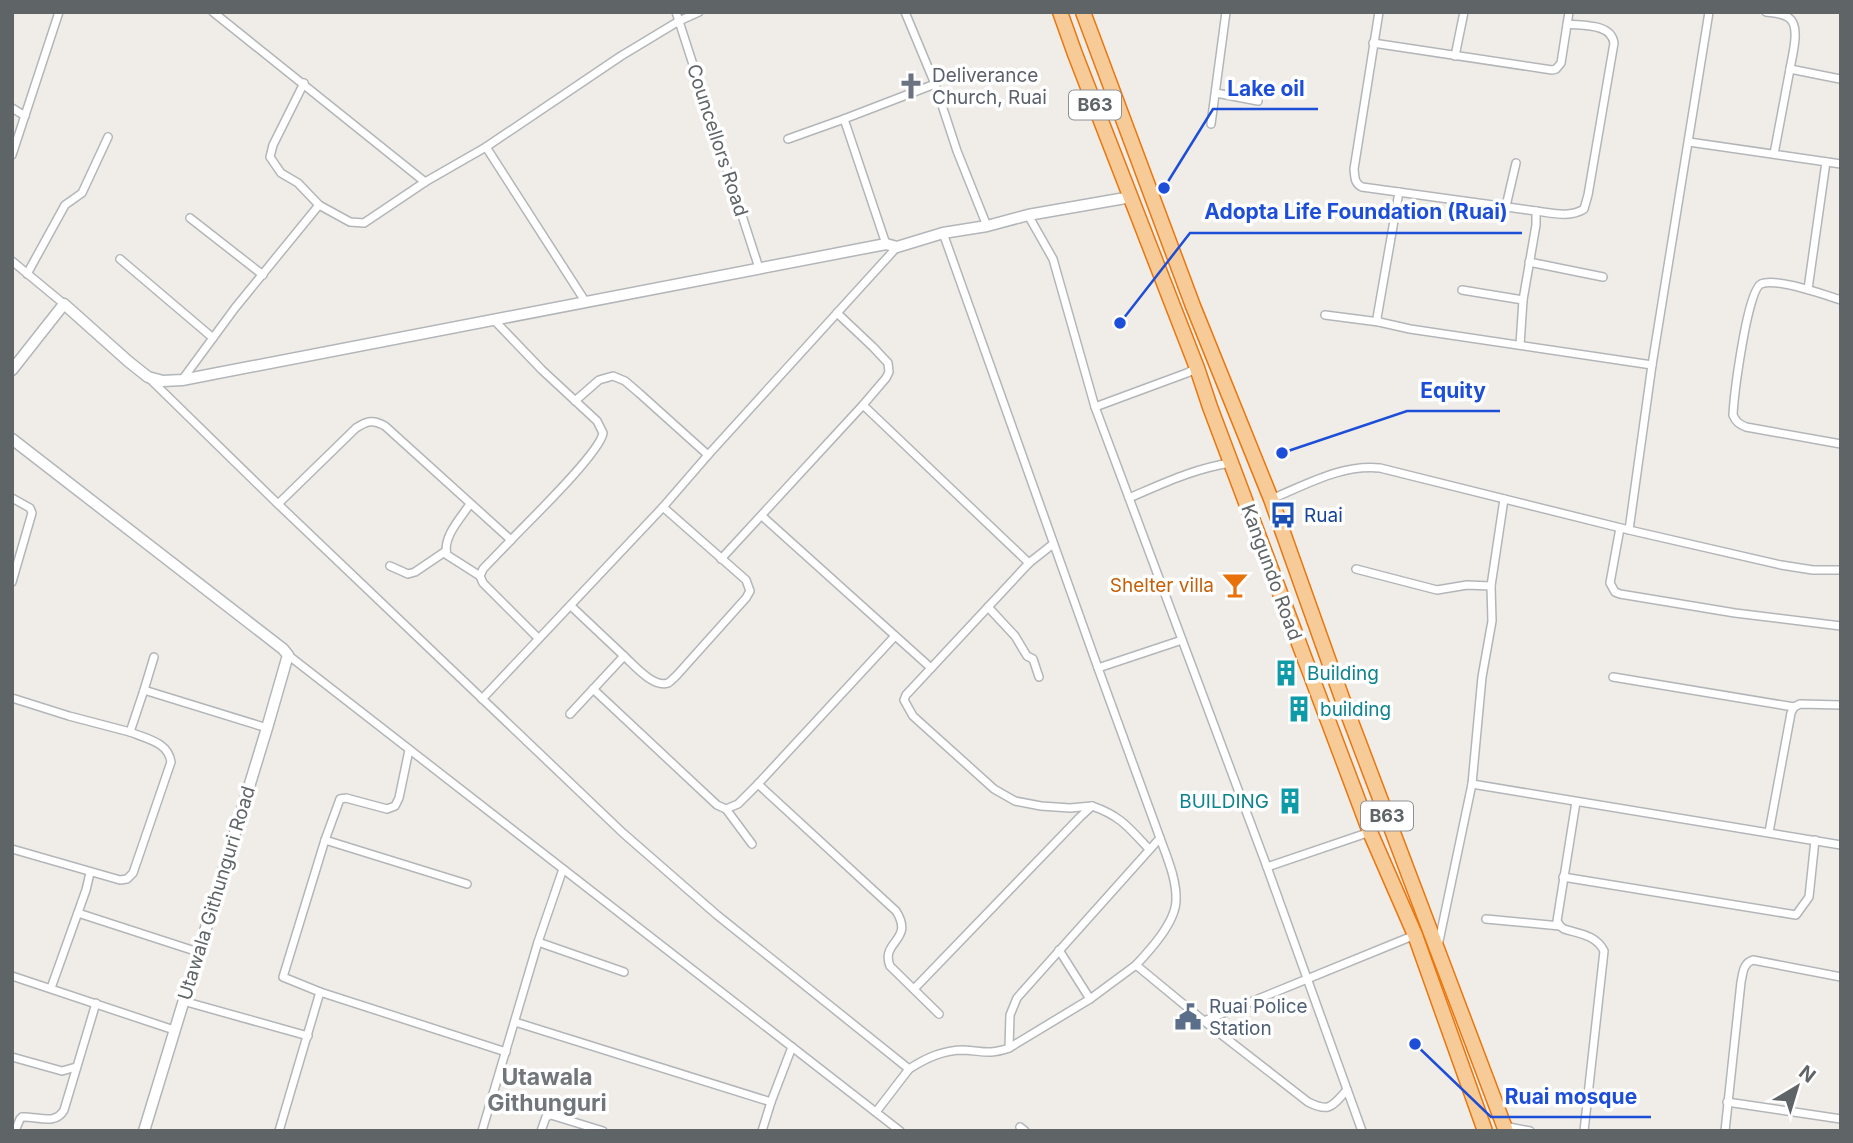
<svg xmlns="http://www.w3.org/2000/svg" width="1853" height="1143" font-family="Inter,sans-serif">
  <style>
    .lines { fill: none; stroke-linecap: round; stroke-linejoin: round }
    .street-casing { stroke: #b3b6b9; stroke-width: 10 }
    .secondary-casing { stroke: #b2b6b9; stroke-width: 13 }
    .highway-casing { stroke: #ea770e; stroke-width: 17 }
    .street { stroke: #fff; stroke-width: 7 }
    .secondary { stroke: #fff; stroke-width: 10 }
    .highway { stroke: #f7cb98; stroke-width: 14 }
    .labels { text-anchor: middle; stroke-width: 7; stroke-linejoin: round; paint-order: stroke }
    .shield { fill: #fff; stroke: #8f9295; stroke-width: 2 }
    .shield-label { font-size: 18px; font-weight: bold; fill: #5f6467 }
    .worship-label { font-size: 19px; fill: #5b616d; stroke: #fff; text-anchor: start }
    .street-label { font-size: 19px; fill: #5f6467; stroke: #fff }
    .transit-label { font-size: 19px; fill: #164399; stroke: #fff; text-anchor: start }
    .food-label { font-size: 19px; fill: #c56008; stroke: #fff; text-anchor: end }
    .culture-label { font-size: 19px; fill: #0d838f; stroke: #fff; text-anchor: start }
    .service-label { font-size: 19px; fill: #4e5e75; stroke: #fff; text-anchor: start }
    .quarter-label { font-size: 23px; font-weight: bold; fill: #707679; stroke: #fff }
    .leader { fill: none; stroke: #1d4ed8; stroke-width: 2.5 }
    .callout-dot { fill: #1d4ed8; stroke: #fff; stroke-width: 2.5 }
    .callout-label { font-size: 21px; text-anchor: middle; font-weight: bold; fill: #1d4ed8; stroke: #fff; stroke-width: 7; stroke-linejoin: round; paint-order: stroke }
  </style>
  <rect width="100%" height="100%" fill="#f0ede8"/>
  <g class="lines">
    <g class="street-casing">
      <g id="street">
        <polyline points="213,12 425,182"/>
        <polyline points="676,12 759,268"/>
        <path d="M1379,12l-25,157c1,8 0,14 8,18l174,24v14l-13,75 -3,45"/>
        <path d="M1766,12c7,1 17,1 23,6 12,8 3,38 1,51"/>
        <polyline points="1373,43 1552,70 1556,69 1561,63 1569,12"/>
        <polyline points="1455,56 1464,12"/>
        <polyline points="304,83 273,145 270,157 281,173 298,183 319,205 350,222 364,223 425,182 486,147 621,56 679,21 699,12"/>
        <polyline points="935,84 957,151 987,226"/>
        <polyline points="1216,93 1258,101"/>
        <polyline points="12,108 25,116"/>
        <polyline points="1211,124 1226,12"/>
        <polyline points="788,139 844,119"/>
        <polyline points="1689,142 1841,164"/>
        <polyline points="486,147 585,301"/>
        <polyline points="1774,154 1790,69 1840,79"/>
        <polyline points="12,155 59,12"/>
        <polyline points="1399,192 1377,318 1379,322 1410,329 1652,365"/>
        <polyline points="1506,206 1516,163"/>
        <path d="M1536,211c16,2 34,7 48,-2l4,-14 26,-152c-3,-20 -32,-17 -47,-19"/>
        <polyline points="1028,215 1053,259 1095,407 1267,867 1362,1131"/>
        <polyline points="190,218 263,275"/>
        <polyline points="886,244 844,119 935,84 905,12"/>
        <polyline points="120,259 213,338"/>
        <polyline points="12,261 64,304"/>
        <polyline points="1529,262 1603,277"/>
        <polyline points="27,274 65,205 82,193 108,137"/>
        <polyline points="1808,289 1826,162"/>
        <polyline points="1462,290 1523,300"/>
        <path d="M1841,300c-16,-5 -65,-23 -80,-16 -14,6 -27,112 -28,131 3,7 6,9 13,12l95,17"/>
        <polyline points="837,313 873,347 888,363 889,372 886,378 863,405"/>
        <polyline points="1325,315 1379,322"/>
        <path d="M494,320l48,50 55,51 6,12c-3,20 -75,89 -92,107"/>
        <polyline points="151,380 278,504 623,833 717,915 909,1069 876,1112"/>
        <polyline points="182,380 235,308 319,205"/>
        <polyline points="575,401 599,380 613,376 625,381 639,393 708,455"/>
        <polyline points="1095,407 1187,373 1197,368"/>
        <polyline points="12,498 30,508 32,513 12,582"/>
        <path d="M1129,498c33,-14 66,-30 102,-35"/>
        <path d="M1271,499c35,-14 70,-35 109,-31l249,62 152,35 32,5h28"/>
        <path d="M278,504l78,-76c11,-7 17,-9 29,-2l126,114 -28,29 -3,7 3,7 55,55"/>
        <path d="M470,504c-9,14 -28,33 -23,51l33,21"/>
        <polyline points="762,516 931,668"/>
        <polyline points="1620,528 1610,583 1615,592 1620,594 1735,613 1841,626"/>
        <polyline points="1629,530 1652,365 1709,12"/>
        <polyline points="1053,544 1029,563 906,695 904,700 913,716 994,789 1015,801 1041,806 1070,808 1092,806"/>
        <polyline points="721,559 863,405 1029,563"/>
        <polyline points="390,566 408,574 415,572 446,551"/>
        <polyline points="1356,569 1437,590 1467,585 1491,586 1492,621 1482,677 1472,784 1438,946"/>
        <polyline points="1491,586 1504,499"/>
        <polyline points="988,607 1015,636 1027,656 1033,659 1039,677"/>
        <polyline points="288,655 900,1131"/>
        <path d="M624,656c10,9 29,32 44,27 2,-1 8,-7 9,-8l69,-77 4,-7 -4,-11 -83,-73"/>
        <polyline points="1098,668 1182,640"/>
        <polyline points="1613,677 1794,707"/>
        <polyline points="593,689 717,805 726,809 738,804 758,784 895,636"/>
        <polyline points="144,690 154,657"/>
        <polyline points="12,698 69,716 130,732"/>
        <polyline points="482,699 663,507 708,455 897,247"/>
        <polyline points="570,714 624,656 571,606"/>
        <path d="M758,784l138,127c19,30 -16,30 -6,55l49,48"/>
        <polyline points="1472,784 1841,845"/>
        <path d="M1576,802l-19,119 3,5 4,3c16,5 32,6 40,22l-20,180"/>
        <polyline points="726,809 752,844"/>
        <polyline points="1769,832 1791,713 1794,707 1800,704 1841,705"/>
        <polyline points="325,840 467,884"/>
        <path d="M12,849l108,31 7,-1 6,-6 38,-111c-3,-20 -24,-23 -41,-30l14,-42 123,38"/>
        <polyline points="1267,867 1370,832"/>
        <polyline points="1563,877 1796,915 1809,897 1815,840"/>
        <polyline points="78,913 198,952"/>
        <polyline points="1486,919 1560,926"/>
        <polyline points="538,942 624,972"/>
        <polyline points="1059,950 1090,999"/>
        <path d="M1136,965c14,-15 39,-42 40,-64 1,-21 -9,-44 -16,-63"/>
        <polyline points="12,976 174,1030"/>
        <polyline points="51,988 86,890 90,873"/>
        <path d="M914,989l166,-172 12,-11c29,10 37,22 57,43"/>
        <polyline points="320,992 283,977 325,840 340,799 346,798 387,809 395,806 399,798 409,750"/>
        <polyline points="183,1001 308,1036"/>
        <polyline points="1204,1021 1415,935"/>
        <polyline points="515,1022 771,1102 792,1047"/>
        <path d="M1009,1048l81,-49 46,-34 68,56 104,81c22,11 24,4 39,-12"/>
        <polyline points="12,1057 62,1071 76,1067"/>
        <path d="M909,1069c17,-11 34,-19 55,-19 19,1 25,5 45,-2l1,-33 7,-17 143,-160 -62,-170 -155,-435"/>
        <polyline points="1727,1102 1841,1119"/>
        <polyline points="1504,1126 1530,1131"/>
        <polyline points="1020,1127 1025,1131"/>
        <path d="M15,1131l5,-12 2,-2c15,-1 33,9 42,-7l32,-107"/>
        <polyline points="279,1131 320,992 506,1052"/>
        <polyline points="482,1131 538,942 563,869"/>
        <polyline points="541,1131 546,1117 551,1115 603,1131"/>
        <polyline points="762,1131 771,1102"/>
        <path d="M1725,1131l16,-149c2,-9 2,-19 12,-22l88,17"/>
      </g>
    </g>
    <g class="secondary-casing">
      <g id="secondary">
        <polyline points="12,370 64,304 129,362 148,377 163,381 182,380 886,244 897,247 943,233 987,226 1028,215 1131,197"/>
        <polyline points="12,439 283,649 288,655 267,728 144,1131"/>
      </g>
    </g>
    <g class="highway-casing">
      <g id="highway">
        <polyline points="1060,12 1075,54 1197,368 1210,407 1370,832 1415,935 1485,1131"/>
        <polyline points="1083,12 1193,306 1271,499 1342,698 1506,1131"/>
      </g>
    </g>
    <use href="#street" class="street"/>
    <use href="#secondary" class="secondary"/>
    <use href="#highway" class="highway"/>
  </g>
  <defs>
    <g id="church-bare" transform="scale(2.1)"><path d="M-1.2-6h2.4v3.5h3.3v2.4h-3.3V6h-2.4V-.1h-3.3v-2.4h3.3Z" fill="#6b7280" stroke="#fff" stroke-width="2.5" paint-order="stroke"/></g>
    <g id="bus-bare" transform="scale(2.1)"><path d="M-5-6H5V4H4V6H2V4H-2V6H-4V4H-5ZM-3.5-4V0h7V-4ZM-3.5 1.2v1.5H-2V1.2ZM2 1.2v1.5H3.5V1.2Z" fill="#1a4fb4" stroke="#fff" stroke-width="2.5" paint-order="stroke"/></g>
    <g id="bar-bare" transform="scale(2.1)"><path d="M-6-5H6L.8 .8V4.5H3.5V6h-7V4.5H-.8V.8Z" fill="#e8710a" stroke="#fff" stroke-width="2.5" paint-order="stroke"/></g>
    <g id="building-bare" transform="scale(2.1)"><path d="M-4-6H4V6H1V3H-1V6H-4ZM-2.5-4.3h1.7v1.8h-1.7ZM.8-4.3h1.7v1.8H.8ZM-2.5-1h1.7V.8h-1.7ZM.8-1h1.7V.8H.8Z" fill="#0f9aa8" stroke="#fff" stroke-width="2.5" paint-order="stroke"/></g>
    <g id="civic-bare" transform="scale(2.1)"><path d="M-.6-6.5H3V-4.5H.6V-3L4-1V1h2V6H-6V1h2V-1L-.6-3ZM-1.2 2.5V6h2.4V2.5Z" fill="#5c6f8a" stroke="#fff" stroke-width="2.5" paint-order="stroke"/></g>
  </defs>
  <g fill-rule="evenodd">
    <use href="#church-bare" x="911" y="86"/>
    <use href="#bus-bare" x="1283" y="515"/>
    <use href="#bar-bare" x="1235" y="585"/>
    <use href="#building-bare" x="1286" y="673"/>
    <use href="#building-bare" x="1299" y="709"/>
    <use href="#building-bare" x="1290" y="801"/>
    <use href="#civic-bare" x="1188" y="1017"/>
  </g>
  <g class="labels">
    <g class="shield">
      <rect x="1069" y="90.5" width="52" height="29" rx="5"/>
      <rect x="1361" y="801.5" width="52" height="29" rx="5"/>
    </g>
    <g class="shield-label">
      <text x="1095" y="111">B63</text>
      <text x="1387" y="822">B63</text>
    </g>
    <g class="worship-label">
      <text x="932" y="82">Deliverance<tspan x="932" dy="22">Church, Ruai</tspan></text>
    </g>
    <g class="street-label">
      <text transform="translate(718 140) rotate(72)" y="7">Councellors Road</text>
      <text transform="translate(1272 572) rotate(70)" y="7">Kangundo Road</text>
      <text transform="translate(216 893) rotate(-73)" y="7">Utawala Githunguri Road</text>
    </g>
    <g class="transit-label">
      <text x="1304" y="522">Ruai</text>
    </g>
    <g class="food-label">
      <text x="1214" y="592">Shelter villa</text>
    </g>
    <g class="culture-label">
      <text x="1307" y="680">Building</text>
      <text x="1320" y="716">building</text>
      <text x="1269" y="808" text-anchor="end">BUILDING</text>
    </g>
    <g class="service-label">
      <text x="1209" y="1013">Ruai Police<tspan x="1209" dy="22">Station</tspan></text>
    </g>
    <g class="quarter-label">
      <text x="547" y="1085">Utawala<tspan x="547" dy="26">Githunguri</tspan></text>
    </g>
  </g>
  <path class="leader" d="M1164 188L1213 109H1318M1120 323L1190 233H1522M1282 453L1407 411H1500M1415 1044L1491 1117H1651"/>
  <g class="callout-dot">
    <circle cx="1164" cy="188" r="7"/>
    <circle cx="1120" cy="323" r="7"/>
    <circle cx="1282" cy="453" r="7"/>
    <circle cx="1415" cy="1044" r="7"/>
  </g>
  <g class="callout-label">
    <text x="1266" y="96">Lake oil</text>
    <text x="1356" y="219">Adopta Life Foundation (Ruai)</text>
    <text x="1453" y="398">Equity</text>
    <text x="1571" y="1104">Ruai mosque</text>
  </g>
  <rect width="1853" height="1143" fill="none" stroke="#5f6467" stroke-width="28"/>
  <g transform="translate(1797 1087) rotate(38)" stroke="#ffffff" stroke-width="5" paint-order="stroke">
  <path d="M0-5L12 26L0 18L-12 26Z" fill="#5f6467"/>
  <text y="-10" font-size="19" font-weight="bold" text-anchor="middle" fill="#5f6467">N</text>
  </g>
</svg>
